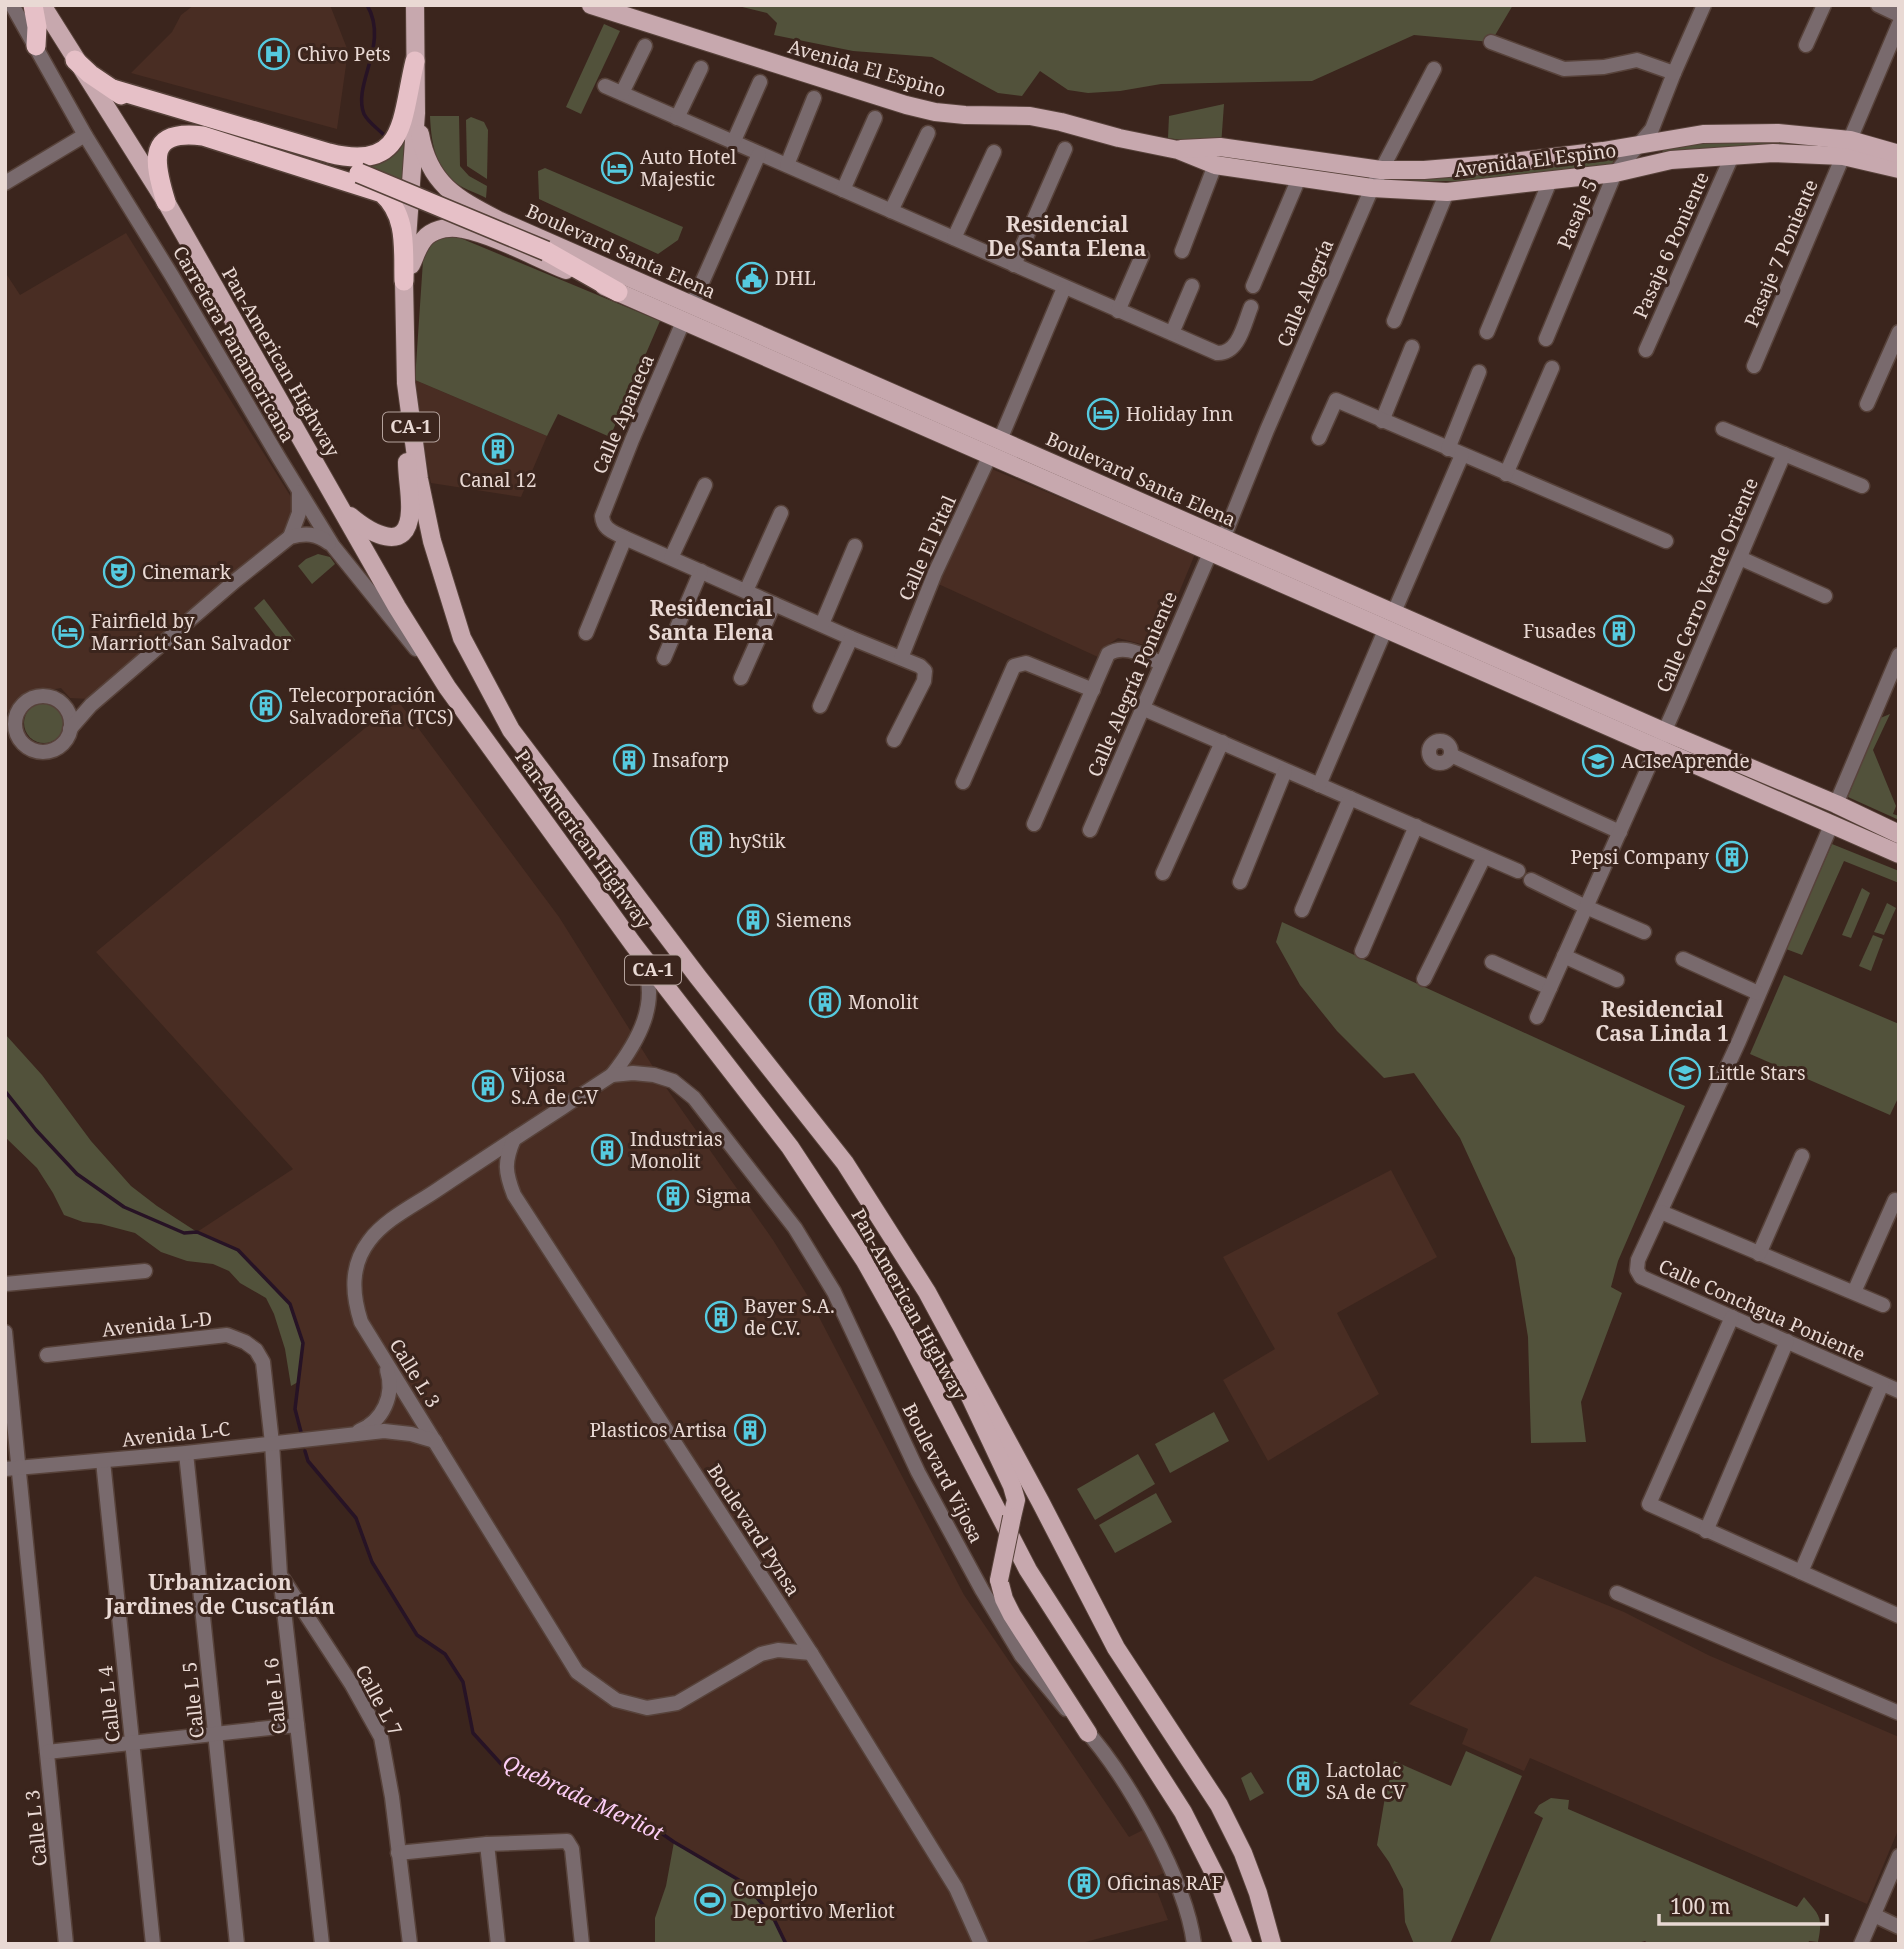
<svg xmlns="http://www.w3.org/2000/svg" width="1904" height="1949" font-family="'Noto Serif',serif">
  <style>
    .built { fill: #492d23 }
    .green { fill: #52523b }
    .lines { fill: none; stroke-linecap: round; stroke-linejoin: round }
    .stream { stroke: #271325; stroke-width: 3.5 }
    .minor-casing { stroke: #57423a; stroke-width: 17 }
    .major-casing { stroke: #57423a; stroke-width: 20 }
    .highway-casing { stroke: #57423a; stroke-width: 22 }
    .minor { stroke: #796a6d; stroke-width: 14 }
    .major { stroke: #c7a8ae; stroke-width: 18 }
    .highway { stroke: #e6c0c7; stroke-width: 19 }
    .major-bridge-casing { stroke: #57423a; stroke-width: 20; stroke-linecap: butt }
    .highway-bridge-casing { stroke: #57423a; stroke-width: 22; stroke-linecap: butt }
    .major-bridge { stroke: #c7a8ae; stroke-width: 18 }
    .highway-bridge { stroke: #e6c0c7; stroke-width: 19 }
    .labels { text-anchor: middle; stroke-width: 6; stroke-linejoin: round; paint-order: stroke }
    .shield { fill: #3b251d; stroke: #b5a39d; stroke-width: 2 }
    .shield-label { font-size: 18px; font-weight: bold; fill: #e9d9d4 }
    .poi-label { font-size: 19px; fill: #e9d9d4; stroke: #3b251d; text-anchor: start }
    .street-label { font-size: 19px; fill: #e9d9d4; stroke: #3b251d }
    .neighbourhood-label { font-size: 21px; font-weight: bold; fill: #e9d9d4; stroke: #3b251d }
    .water-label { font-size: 21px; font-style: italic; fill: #fccdf5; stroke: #3b251d }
  </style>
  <rect width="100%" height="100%" fill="#3b251d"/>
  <g class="built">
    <polygon points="194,5 330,5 348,51 337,129 131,73 172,32 181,15"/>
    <polygon points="126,233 291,497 292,515 287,529 89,699 70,698 61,688 23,695 5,715 5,272 20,295"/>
    <polygon points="415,380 547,436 521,497 431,483 417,417"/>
    <polygon points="987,467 1195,554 1156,648 1118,638 1105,647 1098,657 934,582"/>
    <polygon points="400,699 401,705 559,917 667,1089 773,1240 809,1298 964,1595 1129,1837 1143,1830 1164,1873 1152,1878 1168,1920 1078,1944 786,1944 772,1915 744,1883 674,1842 641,1819 556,1783 503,1766 473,1733 463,1682 445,1654 417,1635 372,1562 356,1518 308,1461 295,1409 303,1342 238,1250 197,1232 293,1169 96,952"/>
    <polygon points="1391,1170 1437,1257 1337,1313 1379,1394 1268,1461 1223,1380 1275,1349 1223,1257"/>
    <polygon points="1535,1576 1624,1612 1708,1655 1899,1737 1899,1828 1867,1904 1530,1758 1524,1771 1462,1744 1468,1729 1409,1704"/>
  </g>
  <g class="green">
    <polygon points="734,5 1513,5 1491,42 1414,35 1312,81 1161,84 1120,91 1088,93 1068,90 1040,71 1022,96 998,93 932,57 853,51 774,35 777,23 767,13"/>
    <polygon points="604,24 620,31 581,114 566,107"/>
    <polygon points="1224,104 1221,146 1168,138 1169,116"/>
    <path d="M430,116h29l1,50 9,10 18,10 -1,12c-11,-6 -26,-10 -35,-19 -17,-16 -20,-41 -21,-63z"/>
    <polygon points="471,117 484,122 488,130 487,179 467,166 466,120"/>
    <polygon points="1705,140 1820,142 1819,154 1660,155 1665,148"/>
    <polygon points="404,141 403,182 349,163"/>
    <polygon points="1615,157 1612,165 1481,181 1397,181 1398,179"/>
    <polygon points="545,168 683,227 678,240 658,254 539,199 538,171"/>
    <polygon points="453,235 660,321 610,437 558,414 547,436 415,380 424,246 436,238"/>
    <polygon points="318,554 330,557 335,564 312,584 298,566 306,559"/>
    <polygon points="264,599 295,640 285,648 254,608"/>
    <circle cx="44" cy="723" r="20"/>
    <polygon points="1890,714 1873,750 1896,806 1893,814 1899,816 1899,820 1848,797 1878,719"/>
    <polygon points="1832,844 1899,871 1899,883 1844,861 1802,955 1786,949"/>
    <polygon points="1862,888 1870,893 1851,938 1842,935"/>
    <polygon points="1887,903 1896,908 1884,935 1874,932"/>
    <polygon points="1282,922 1685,1106 1618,1261 1611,1287 1622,1293 1581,1402 1586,1442 1531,1443 1528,1337 1515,1258 1460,1138 1414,1073 1384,1078 1337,1031 1300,985 1276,942"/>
    <polygon points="1873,935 1883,939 1871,971 1859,966"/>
    <polygon points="1784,975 1899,1024 1899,1096 1890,1115 1750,1054"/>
    <polygon points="5,1034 42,1075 91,1141 131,1186 157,1206 197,1232 238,1250 290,1304 303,1343 298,1382 291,1386 285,1349 274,1314 266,1298 240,1283 229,1271 213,1264 187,1261 161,1252 135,1233 101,1224 83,1222 64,1215 53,1193 37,1168 5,1137"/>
    <polygon points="1214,1412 1229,1441 1170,1473 1155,1444"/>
    <polygon points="1138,1454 1155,1484 1095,1520 1077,1489"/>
    <polygon points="1156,1493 1172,1522 1115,1553 1099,1525"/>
    <polygon points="1466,1751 1522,1776 1450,1944 1414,1944 1405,1922 1403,1889 1389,1862 1377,1845 1384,1803 1394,1761 1451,1786"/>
    <polygon points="1251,1772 1264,1793 1250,1801 1241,1778"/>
    <path d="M1551,1798l18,2 -1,9 229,98 7,-10c16,19 19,20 14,45l-9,-1 -1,3h-159l-4,-3 -11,3h-145l54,-126 -9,-5 5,-8z"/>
    <polygon points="674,1842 744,1883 772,1915 786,1944 655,1944 655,1918 666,1886"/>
  </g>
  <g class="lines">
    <g class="stream">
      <path d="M367,5c23,39 -15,79 -3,109 4,8 13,14 19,20"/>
      <polyline points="5,1091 36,1130 77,1174 124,1207 184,1233 197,1232 238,1250 290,1304 303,1343 295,1409 301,1432"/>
      <polyline points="305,1451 308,1461 356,1518 372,1562 417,1635 445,1654 463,1682 473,1733 503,1766 556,1783 641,1819 674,1842 744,1883 772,1915 786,1944"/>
    </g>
    <g class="minor-casing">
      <g id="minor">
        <polyline points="12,5 85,135 172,276 279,458 333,546 416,649"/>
        <polyline points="1878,5 1899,15"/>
        <polyline points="1491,42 1564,69 1604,67 1637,60 1674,73 1652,129 1615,173 1546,339"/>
        <polyline points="1806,45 1824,5"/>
        <polyline points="1674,73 1704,5"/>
        <path d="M605,86l612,267c22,1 27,-29 34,-46"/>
        <polyline points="622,93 645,46"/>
        <polyline points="677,118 701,68"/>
        <polyline points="733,143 760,82"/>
        <polyline points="787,165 814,98"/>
        <polyline points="5,183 85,135"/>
        <polyline points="843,190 875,118"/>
        <polyline points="891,211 928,133"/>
        <polyline points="954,238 994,152"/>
        <polyline points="1182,251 1215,165"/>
        <polyline points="1014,265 1065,149"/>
        <polyline points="1253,286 1299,178"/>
        <polyline points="692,305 759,154"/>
        <polyline points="1118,311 1142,256"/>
        <polyline points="1394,321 1447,192"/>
        <path d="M683,322l-51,118 -30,76c1,14 12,16 23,22l226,100 69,28 5,5 -1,10 -30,59"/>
        <polyline points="1487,332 1550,181"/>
        <polyline points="1172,333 1192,286"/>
        <polyline points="1646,350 1732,156"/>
        <polyline points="1754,366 1899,24"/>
        <polyline points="1867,404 1899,332"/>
        <polyline points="1382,421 1412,347"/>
        <polyline points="1723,429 1862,486"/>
        <polyline points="1319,438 1336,400 1666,541"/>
        <polyline points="1000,440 1064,288"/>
        <polyline points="1448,449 1479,372"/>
        <polyline points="1506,474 1552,368"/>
        <polyline points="290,537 299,513 299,492"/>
        <polyline points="1223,539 1267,430 1372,188 1434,69"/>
        <polyline points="671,558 705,485"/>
        <polyline points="1740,558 1825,596"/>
        <polyline points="746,591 781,513"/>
        <polyline points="1394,612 1462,455"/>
        <polyline points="822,624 855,546"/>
        <polyline points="586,633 625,538"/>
        <polyline points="664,658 701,571"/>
        <polyline points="901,658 935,573 990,455"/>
        <polyline points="741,678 774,604"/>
        <circle cx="43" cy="724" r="28"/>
        <polyline points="820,706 851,638"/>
        <polyline points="1142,708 1518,871"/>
        <path d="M70,729l21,-24 144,-124 55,-44c15,-4 26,-4 39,6"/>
        <circle cx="1440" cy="752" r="11"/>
        <polyline points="1451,755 1620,832"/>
        <polyline points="963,782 1014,666 1026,663 1093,690"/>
        <polyline points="1319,785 1386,628"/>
        <polyline points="1836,804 1899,655"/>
        <polyline points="1832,823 1739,1041 1638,1260 1637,1270 1641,1277 1899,1391"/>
        <path d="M1034,824l74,-170c17,-11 36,2 53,9"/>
        <polyline points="1090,830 1210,553"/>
        <polyline points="1163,873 1222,742"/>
        <polyline points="1531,880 1586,907 1644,932"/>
        <polyline points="1240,882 1285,771"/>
        <polyline points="1302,910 1350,798"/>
        <polyline points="1362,951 1416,826"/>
        <polyline points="1564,956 1617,980"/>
        <path d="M641,959c21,42 -3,83 -29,116 -58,38 -117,76 -175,115 -22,15 -52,29 -68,51 -19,25 -17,53 -8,81l216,350 39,28 31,8 30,-5 84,-49 17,-4 33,3"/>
        <polyline points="1683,959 1758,993"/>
        <polyline points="1492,962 1550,988"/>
        <polyline points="1424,979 1484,857"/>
        <polyline points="1537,1017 1678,701 1784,454"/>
        <polyline points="612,1075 633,1073 654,1075 673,1081 694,1098 795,1228 834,1292 918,1472 982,1590 1021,1655 1066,1709"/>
        <path d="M514,1139c-10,23 -9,33 0,56l297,458 145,235 25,56"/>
        <polyline points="1661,1212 1883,1305"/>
        <polyline points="1759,1254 1802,1156"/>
        <polyline points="5,1284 145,1271"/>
        <polyline points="1854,1292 1895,1200"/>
        <polyline points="1732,1317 1649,1504 1899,1616"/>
        <polyline points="5,1332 66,1944"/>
        <polyline points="47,1355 227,1335 245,1342 256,1350 263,1362 272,1443 280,1575 322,1944"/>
        <path d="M359,1431c24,-10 36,-36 28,-61"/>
        <polyline points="186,1453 237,1944"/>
        <polyline points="103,1461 153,1944"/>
        <polyline points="5,1469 186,1453 384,1431 411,1434 435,1441"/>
        <polyline points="1706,1531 1787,1341"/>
        <polyline points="1801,1572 1882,1384"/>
        <polyline points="283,1579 352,1685 381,1737 392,1797 410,1944"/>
        <polyline points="1617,1593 1899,1713"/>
        <path d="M1082,1726c44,48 104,154 112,218"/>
        <polyline points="47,1752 297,1725"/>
        <polyline points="487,1844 498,1944"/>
        <polyline points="398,1853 487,1844 567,1841 572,1849 582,1944"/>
        <polyline points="1874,1915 1899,1927"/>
        <polyline points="1861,1944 1899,1856"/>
      </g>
    </g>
    <g class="major-casing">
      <g id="major">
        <polyline points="42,5 166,202 397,607 447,687 633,944 790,1147 865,1261 902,1327 1028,1570 1183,1812 1219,1883 1243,1944"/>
        <polyline points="415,5 416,113 404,281 406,383 419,479 432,541 462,638 511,730 698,977 845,1163 927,1292 1040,1501 1116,1648 1219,1805 1243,1853 1258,1893 1272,1944"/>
        <polyline points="591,5 906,105 935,112 965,115 1030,116 1061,122 1119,138 1178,150 1215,165 1372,188 1447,192 1615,173 1671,160 1773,153 1843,156 1899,169"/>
        <path d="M420,134c9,50 36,64 78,86l1167,512 171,72 63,30"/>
        <polyline points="1181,149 1220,147 1381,170 1424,170 1496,164 1603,151 1703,134 1778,133 1850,140 1899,154"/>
        <path d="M411,265c5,-10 7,-21 16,-29 10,-8 24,-10 36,-7 34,7 71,28 103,41"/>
        <polyline points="604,286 1899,854"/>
        <path d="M350,516c19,16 58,40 60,-5 1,-16 -3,-33 -3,-49"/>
        <polyline points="957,1369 1012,1486 1016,1500 1012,1517"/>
        <polyline points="999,1580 1004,1599 1012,1615 1088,1733"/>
      </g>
    </g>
    <g class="highway-casing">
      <g id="highway">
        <polyline points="33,5 37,27 36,46"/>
        <polyline points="75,60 90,74 121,95"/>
        <path d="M113,89l216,64c78,20 72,-35 86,-92"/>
        <path d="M166,202c-13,-42 -19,-73 37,-66l179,57c26,23 21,56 22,88"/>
        <polyline points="546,251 618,292"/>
      </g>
    </g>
    <use href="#minor" class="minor"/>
    <use href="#major" class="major"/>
    <use href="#highway" class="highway"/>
    <g class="major-bridge-casing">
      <polyline id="major-bridge" points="999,1580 1012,1517"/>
    </g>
    <g class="highway-bridge-casing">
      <polyline id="highway-bridge" points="359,173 546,251"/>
    </g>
    <use href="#major-bridge" class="major-bridge"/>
    <use href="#highway-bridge" class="highway-bridge"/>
  </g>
  <defs>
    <g id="hospital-ring" transform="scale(1.575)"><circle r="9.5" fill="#3b251d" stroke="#55cadf" stroke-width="1.5"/><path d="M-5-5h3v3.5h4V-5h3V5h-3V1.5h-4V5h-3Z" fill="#55cadf"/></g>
    <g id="hotel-ring" transform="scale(1.575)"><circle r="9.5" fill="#3b251d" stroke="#55cadf" stroke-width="1.5"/><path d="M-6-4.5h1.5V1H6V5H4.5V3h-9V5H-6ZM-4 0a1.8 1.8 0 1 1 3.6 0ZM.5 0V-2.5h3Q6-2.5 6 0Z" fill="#55cadf"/></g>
    <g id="civic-ring" transform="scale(1.575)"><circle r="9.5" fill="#3b251d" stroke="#55cadf" stroke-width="1.5"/><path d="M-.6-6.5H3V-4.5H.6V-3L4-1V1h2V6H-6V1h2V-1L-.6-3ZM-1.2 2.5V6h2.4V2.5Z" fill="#55cadf"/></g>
    <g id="building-ring" transform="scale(1.575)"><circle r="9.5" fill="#3b251d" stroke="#55cadf" stroke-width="1.5"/><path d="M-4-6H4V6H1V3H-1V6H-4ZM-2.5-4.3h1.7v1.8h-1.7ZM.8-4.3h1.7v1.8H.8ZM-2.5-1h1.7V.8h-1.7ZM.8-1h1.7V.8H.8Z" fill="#55cadf"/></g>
    <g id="theatre-ring" transform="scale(1.575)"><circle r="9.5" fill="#3b251d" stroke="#55cadf" stroke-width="1.5"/><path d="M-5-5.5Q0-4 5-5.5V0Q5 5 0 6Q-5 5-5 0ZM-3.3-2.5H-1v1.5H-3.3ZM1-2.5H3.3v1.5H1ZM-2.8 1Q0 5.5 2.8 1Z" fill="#55cadf"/></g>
    <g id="school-ring" transform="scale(1.575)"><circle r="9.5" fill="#3b251d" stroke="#55cadf" stroke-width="1.5"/><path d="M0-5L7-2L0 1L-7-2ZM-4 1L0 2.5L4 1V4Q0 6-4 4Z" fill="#55cadf"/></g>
    <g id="stadium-ring" transform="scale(1.575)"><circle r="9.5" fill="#3b251d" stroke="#55cadf" stroke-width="1.5"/><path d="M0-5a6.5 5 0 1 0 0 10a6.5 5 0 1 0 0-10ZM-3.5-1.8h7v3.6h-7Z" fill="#55cadf"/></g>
  </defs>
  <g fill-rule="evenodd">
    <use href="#hospital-ring" x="274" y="54"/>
    <use href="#hotel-ring" x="617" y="168"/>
    <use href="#civic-ring" x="752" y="278"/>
    <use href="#hotel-ring" x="1103" y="414"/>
    <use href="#building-ring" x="498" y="449"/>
    <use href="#theatre-ring" x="119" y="572"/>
    <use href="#building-ring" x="1619" y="631"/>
    <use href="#hotel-ring" x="68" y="632"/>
    <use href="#building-ring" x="266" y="706"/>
    <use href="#building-ring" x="629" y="760"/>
    <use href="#school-ring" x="1598" y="761"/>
    <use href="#building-ring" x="706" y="841"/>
    <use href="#building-ring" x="1732" y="857"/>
    <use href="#building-ring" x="753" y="920"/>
    <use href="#building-ring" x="825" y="1002"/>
    <use href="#school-ring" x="1685" y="1073"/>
    <use href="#building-ring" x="488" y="1086"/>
    <use href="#building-ring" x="607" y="1150"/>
    <use href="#building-ring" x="673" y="1196"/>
    <use href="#building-ring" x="721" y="1317"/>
    <use href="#building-ring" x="750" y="1430"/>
    <use href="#building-ring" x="1303" y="1781"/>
    <use href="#building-ring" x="1084" y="1883"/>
    <use href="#stadium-ring" x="710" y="1900"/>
  </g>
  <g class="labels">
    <g class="shield">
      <rect x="383" y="412.5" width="56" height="29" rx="5"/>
      <rect x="625" y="955.5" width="56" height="29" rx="5"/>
    </g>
    <g class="shield-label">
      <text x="411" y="433">CA-1</text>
      <text x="653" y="976">CA-1</text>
    </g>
    <g class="poi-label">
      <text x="297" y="61">Chivo Pets</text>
      <text x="640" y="164">Auto Hotel<tspan x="640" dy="22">Majestic</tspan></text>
      <text x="775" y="285">DHL</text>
      <text x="1126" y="421">Holiday Inn</text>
      <text x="498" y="487" text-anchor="middle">Canal 12</text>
      <text x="142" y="579">Cinemark</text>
      <text x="91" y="628">Fairfield by<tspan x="91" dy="22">Marriott San Salvador</tspan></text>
      <text x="1596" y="638" text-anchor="end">Fusades</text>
      <text x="289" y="702">Telecorporación<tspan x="289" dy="22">Salvadoreña (TCS)</tspan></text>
      <text x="652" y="767">Insaforp</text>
      <text x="1621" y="768">ACIseAprende</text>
      <text x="729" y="848">hyStik</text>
      <text x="1709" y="864" text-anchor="end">Pepsi Company</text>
      <text x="776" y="927">Siemens</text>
      <text x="848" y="1009">Monolit</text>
      <text x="1708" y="1080">Little Stars</text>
      <text x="511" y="1082">Vijosa<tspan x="511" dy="22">S.A de C.V</tspan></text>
      <text x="630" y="1146">Industrias<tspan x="630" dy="22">Monolit</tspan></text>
      <text x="696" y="1203">Sigma</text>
      <text x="744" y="1313">Bayer S.A.<tspan x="744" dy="22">de C.V.</tspan></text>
      <text x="727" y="1437" text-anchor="end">Plasticos Artisa</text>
      <text x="1326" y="1777">Lactolac<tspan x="1326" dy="22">SA de CV</tspan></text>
      <text x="1107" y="1890">Oficinas RAF</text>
      <text x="733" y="1896">Complejo<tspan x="733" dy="22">Deportivo Merliot</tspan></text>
    </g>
    <g class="street-label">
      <text transform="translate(867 68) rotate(16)" y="7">Avenida El Espino</text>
      <text transform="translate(1535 160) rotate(-7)" y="7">Avenida El Espino</text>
      <text transform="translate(1577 214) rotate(-67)" y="7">Pasaje 5</text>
      <text transform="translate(1671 245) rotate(-66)" y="7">Pasaje 6 Poniente</text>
      <text transform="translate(621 251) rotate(24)" y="7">Boulevard Santa Elena</text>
      <text transform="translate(1781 253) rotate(-67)" y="7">Pasaje 7 Poniente</text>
      <text transform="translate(1305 293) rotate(-67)" y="7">Calle Alegría</text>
      <text transform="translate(234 344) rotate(60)" y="7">Carretera Panamericana</text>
      <text transform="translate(281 362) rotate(60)" y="7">Pan-American Highway</text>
      <text transform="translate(623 414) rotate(-67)" y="7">Calle Apaneca</text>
      <text transform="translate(1141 479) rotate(24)" y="7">Boulevard Santa Elena</text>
      <text transform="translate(927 548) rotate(-66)" y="7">Calle El Pital</text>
      <text transform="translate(1707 585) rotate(-67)" y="7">Calle Cerro Verde Oriente</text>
      <text transform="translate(1132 684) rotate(-67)" y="7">Calle Alegría Poniente</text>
      <text transform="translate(583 839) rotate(54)" y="7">Pan-American Highway</text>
      <text transform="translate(909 1304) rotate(61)" y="7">Pan-American Highway</text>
      <text transform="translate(1762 1310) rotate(24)" y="7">Calle Conchgua Poniente</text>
      <text transform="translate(157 1324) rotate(-6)" y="7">Avenida L-D</text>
      <text transform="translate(415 1373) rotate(58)" y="7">Calle L 3</text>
      <text transform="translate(176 1434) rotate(-6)" y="7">Avenida L-C</text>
      <text transform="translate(943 1473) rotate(63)" y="7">Boulevard Vijosa</text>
      <text transform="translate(754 1530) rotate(57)" y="7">Boulevard Pynsa</text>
      <text transform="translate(275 1696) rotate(-96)" y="7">Calle L 6</text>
      <text transform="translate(193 1700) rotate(-96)" y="7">Calle L 5</text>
      <text transform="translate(379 1700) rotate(62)" y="7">Calle L 7</text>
      <text transform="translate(109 1704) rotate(-96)" y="7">Calle L 4</text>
      <text transform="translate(36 1828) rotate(-96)" y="7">Calle L 3</text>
    </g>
    <g class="neighbourhood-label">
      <text x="1067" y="232">Residencial<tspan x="1067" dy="24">De Santa Elena</tspan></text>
      <text x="711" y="616">Residencial<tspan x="711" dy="24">Santa Elena</tspan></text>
      <text x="1662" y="1017">Residencial<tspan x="1662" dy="24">Casa Linda 1</tspan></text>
      <text x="220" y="1590">Urbanizacion<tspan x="220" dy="24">Jardines de Cuscatlán</tspan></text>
    </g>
    <g class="water-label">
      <text transform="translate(583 1798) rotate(25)" y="7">Quebrada Merliot</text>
    </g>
  </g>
  <rect width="1904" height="1949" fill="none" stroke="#e9d9d4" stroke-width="14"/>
  <path d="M1659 1914v10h168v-10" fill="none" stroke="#e9d9d4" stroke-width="3.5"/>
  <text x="1670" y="1914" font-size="21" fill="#e9d9d4" stroke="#3b251d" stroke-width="5" paint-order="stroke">100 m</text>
</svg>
